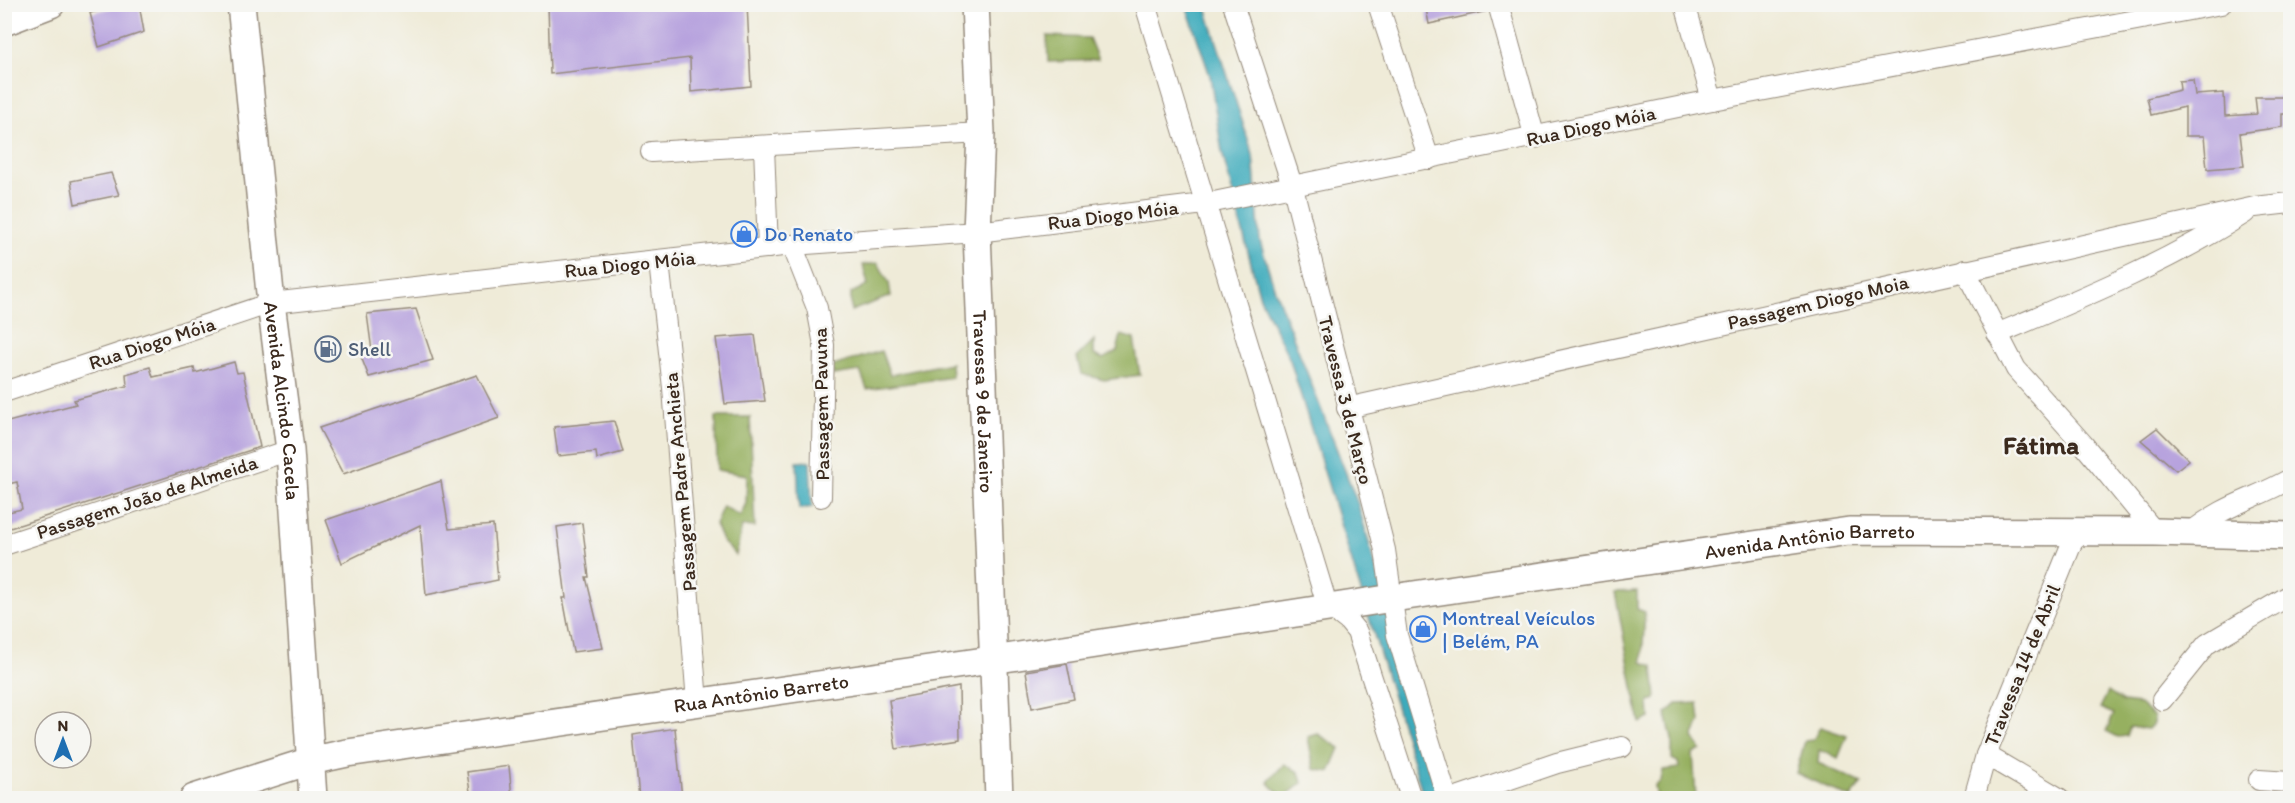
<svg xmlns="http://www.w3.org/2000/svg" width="2295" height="803" font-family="Itim,sans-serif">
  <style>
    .forest { fill: #96b061; stroke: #686d40; stroke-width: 1.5 }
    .water { fill: #3dabbc; stroke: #3c6a6d; stroke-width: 1.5 }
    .building { fill: #b7a3de }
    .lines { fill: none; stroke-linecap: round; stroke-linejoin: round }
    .street-casing { stroke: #958a7b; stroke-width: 22 }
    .secondary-casing { stroke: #958a7b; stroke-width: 30 }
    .street { stroke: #fff; stroke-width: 20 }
    .secondary { stroke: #fff; stroke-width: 27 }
    .labels { text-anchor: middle; stroke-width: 5; stroke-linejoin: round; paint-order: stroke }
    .street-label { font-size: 20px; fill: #3b2a1e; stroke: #f6f6f2 }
    .shop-label { font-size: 20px; fill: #366cbe; stroke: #f6f6f2; text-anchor: start }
    .service-label { font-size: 20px; fill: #4e5e75; stroke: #f6f6f2; text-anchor: start }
    .district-label { font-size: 26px; font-weight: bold; fill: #3b2a1e; stroke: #f6f6f2 }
  </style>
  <rect width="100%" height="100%" fill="#f6f6f2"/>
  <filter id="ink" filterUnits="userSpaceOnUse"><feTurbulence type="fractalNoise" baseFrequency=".0167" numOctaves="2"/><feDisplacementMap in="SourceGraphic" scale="12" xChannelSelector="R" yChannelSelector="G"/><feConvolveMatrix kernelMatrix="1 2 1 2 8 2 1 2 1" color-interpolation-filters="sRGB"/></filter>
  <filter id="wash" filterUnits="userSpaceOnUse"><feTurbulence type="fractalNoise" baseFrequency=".008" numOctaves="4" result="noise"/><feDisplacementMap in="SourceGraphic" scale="24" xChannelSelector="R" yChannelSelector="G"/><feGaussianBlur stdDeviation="1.35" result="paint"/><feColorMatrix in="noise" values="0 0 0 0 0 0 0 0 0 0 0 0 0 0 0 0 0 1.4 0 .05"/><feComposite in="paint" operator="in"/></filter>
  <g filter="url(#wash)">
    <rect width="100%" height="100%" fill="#efebd8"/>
    <g class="forest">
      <polygon points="1047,36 1089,38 1098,60 1048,62"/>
      <polygon points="878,263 889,283 891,296 851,311 851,293 868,285 863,265"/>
      <polygon points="1121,335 1134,339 1140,375 1104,380 1081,374 1077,357 1094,340 1094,355 1103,359 1117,351"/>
      <polygon points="881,351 890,375 951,363 952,377 867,389 860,371 833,375 833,366"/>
      <polygon points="716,417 750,417 755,527 742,526 736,555 722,541 715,524 723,506 740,516 746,503 747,475 717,470"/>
      <polygon points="1637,591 1637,609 1645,612 1642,662 1653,666 1656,699 1649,702 1650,718 1640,723 1615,592"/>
      <polygon points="2108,692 2123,702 2139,704 2154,717 2153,724 2148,729 2130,727 2127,736 2118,737 2106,731 2114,714 2100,708"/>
      <polygon points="1698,703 1700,722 1693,737 1701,750 1693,754 1696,798 1657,798 1655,786 1661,781 1663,770 1679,768 1678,762 1672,759 1672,739 1666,714 1677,704"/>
      <polygon points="1820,727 1847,736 1838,758 1819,750 1818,763 1862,783 1851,798 1796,773 1805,741 1813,740"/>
      <polygon points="1318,734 1340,748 1330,772 1314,769 1308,737"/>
      <polygon points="1284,764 1299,772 1302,783 1283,798 1268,782"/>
    </g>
    <g class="water">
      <polygon points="1186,5 1205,5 1253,155 1260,241 1275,290 1358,504 1441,798 1424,798 1290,360 1260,298 1222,152 1210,76"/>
      <polygon points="810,461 812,507 799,509 797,462"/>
    </g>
    <g id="blocks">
      <g class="building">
        <polygon points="128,4 139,4 144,32 99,47 90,13"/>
        <polygon points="548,4 747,4 751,86 691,92 690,58 550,74"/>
        <polygon points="1425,4 1486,4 1488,11 1429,24"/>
        <polygon points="2193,80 2195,95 2224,93 2225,116 2257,114 2255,97 2290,97 2290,114 2282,114 2282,127 2240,133 2244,166 2207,169 2204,136 2185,136 2185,107 2151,115 2147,98 2180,90 2179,81"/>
        <polygon points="111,173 119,195 75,204 71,181"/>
        <polygon points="416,309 433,360 369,377 358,349 372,351 367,314"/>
        <polygon points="755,335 765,401 725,404 716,338"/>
        <polygon points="234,362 237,373 243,372 260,447 4,530 4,513 22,509 17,482 4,485 4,423 76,404 74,400 127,386 126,374 150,367 153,377 194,368 195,373"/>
        <polygon points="477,375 499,418 343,474 319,428"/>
        <polygon points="614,421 623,452 597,459 596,452 558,456 554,427"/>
        <polygon points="2157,428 2189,460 2176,470 2141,440"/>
        <polygon points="441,481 449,529 493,525 498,580 426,595 420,525 342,563 326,520"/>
        <polygon points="582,523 589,577 586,577 603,648 573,652 563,598 566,598 557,527"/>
        <polygon points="1067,664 1074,699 1032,708 1026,671"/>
        <polygon points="959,687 960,739 896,749 889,700"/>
        <polygon points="675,728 682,798 639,798 633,735"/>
        <polygon points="509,766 512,798 471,798 467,772"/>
      </g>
    </g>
  </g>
  <g filter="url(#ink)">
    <use href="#blocks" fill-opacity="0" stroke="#958a7b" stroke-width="1.5"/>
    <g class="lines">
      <g class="street-casing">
        <g id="street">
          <polyline points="1145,4 1328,608"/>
          <polyline points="1233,4 1293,188 1385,550 1397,635 1447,798"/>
          <polyline points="1378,4 1429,159"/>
          <polyline points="1498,4 1535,138"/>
          <polyline points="1685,4 1712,100"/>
          <polyline points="764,147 768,248"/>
          <polyline points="651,152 981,133"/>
          <polyline points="792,245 817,308 824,345 821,497"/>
          <polyline points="659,262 673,388 697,703"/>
          <polyline points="1965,270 2016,369 2083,444 2155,532"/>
          <path d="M1997,334c85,-36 170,-71 248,-121"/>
          <polyline points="4,392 271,303 792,245 977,232 1204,204 1712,100 2221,4"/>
          <polyline points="1347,408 2255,207 2290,203"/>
          <path d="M2190,533c35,-29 63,-33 100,-54"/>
          <polyline points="4,545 290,450"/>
          <polyline points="1331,608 1348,621 1357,632 1411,798"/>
          <polyline points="2162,700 2207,644 2290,595"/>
          <polyline points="1986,755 2059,798"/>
          <polyline points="2259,780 2290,782"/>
          <polyline points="1454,798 1557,763 1622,747"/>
          <polyline points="1974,798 1986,755 2076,533"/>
        </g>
      </g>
      <g class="secondary-casing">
        <g id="secondary">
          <path id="s1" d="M241,4l30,299 19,147 23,348"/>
          <path id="s2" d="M975,4l6,129 -4,99 22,566"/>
          <polyline points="4,22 51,4"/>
          <path id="s3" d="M194,798l116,-37 37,-8 665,-96 381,-59 456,-67 306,1 135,4"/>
        </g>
      </g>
      <use href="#street" class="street"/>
      <use href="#secondary" class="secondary"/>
    </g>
  </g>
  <defs>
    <g id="shop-ring" transform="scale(1.35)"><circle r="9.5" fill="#f6f6f2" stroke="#3f7fe0" stroke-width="1.5"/><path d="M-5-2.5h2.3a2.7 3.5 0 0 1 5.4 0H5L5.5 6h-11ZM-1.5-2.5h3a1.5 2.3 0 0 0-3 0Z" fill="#3f7fe0"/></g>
    <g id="fuel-ring" transform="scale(1.35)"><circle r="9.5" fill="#f6f6f2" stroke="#5c6f8a" stroke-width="1.5"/><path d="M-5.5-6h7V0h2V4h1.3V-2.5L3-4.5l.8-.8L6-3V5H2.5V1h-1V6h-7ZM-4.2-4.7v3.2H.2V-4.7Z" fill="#5c6f8a"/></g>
  </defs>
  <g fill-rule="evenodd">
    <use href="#shop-ring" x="744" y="234"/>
    <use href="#fuel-ring" x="328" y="349"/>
    <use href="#shop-ring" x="1423" y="629"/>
  </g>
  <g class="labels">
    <g class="street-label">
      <text transform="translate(1591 126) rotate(-12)" y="7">Rua Diogo Móia</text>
      <text transform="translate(1113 215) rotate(-7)" y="7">Rua Diogo Móia</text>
      <text transform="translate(630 264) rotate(-6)" y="7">Rua Diogo Móia</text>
      <text transform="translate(1818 302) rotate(-13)" y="7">Passagem Diogo Moia</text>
      <text transform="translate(152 343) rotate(-18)" y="7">Rua Diogo Móia</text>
      <text transform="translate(1346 400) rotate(76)" y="7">Travessa 3 de Março</text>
      <text dy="7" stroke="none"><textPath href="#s1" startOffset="399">Avenida Alcindo Cacela</textPath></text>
      <text dy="7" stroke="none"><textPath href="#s2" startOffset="398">Travessa 9 de Janeiro</textPath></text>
      <text transform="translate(821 404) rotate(-91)" y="7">Passagem Pavuna</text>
      <text transform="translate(680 482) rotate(-95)" y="7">Passagem Padre Anchieta</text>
      <text transform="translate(147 497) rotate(-18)" y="7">Passagem João de Almeida</text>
      <text dy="7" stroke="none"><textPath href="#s3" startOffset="1638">Avenida Antônio Barreto</textPath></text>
      <text transform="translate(2022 665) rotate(-68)" y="7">Travessa 14 de Abril</text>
      <text dy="7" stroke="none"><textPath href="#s3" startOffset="578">Rua Antônio Barreto</textPath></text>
    </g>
    <g class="shop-label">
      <text x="764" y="241">Do Renato</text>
      <text x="1442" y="625">Montreal Veículos<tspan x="1442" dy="23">| Belém, PA</tspan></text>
    </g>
    <g class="service-label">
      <text x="348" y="356">Shell</text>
    </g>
    <g class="district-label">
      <text x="2041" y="454">Fátima</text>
    </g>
  </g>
  <rect width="2295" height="803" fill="none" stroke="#f6f6f2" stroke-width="24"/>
  <g transform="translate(63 740)"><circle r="28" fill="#f6f6f2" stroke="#aba49d" stroke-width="1.5"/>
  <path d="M0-4.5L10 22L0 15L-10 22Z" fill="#1f6fb2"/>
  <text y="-9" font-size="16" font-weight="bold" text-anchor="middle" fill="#3b2a1e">N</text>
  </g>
</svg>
